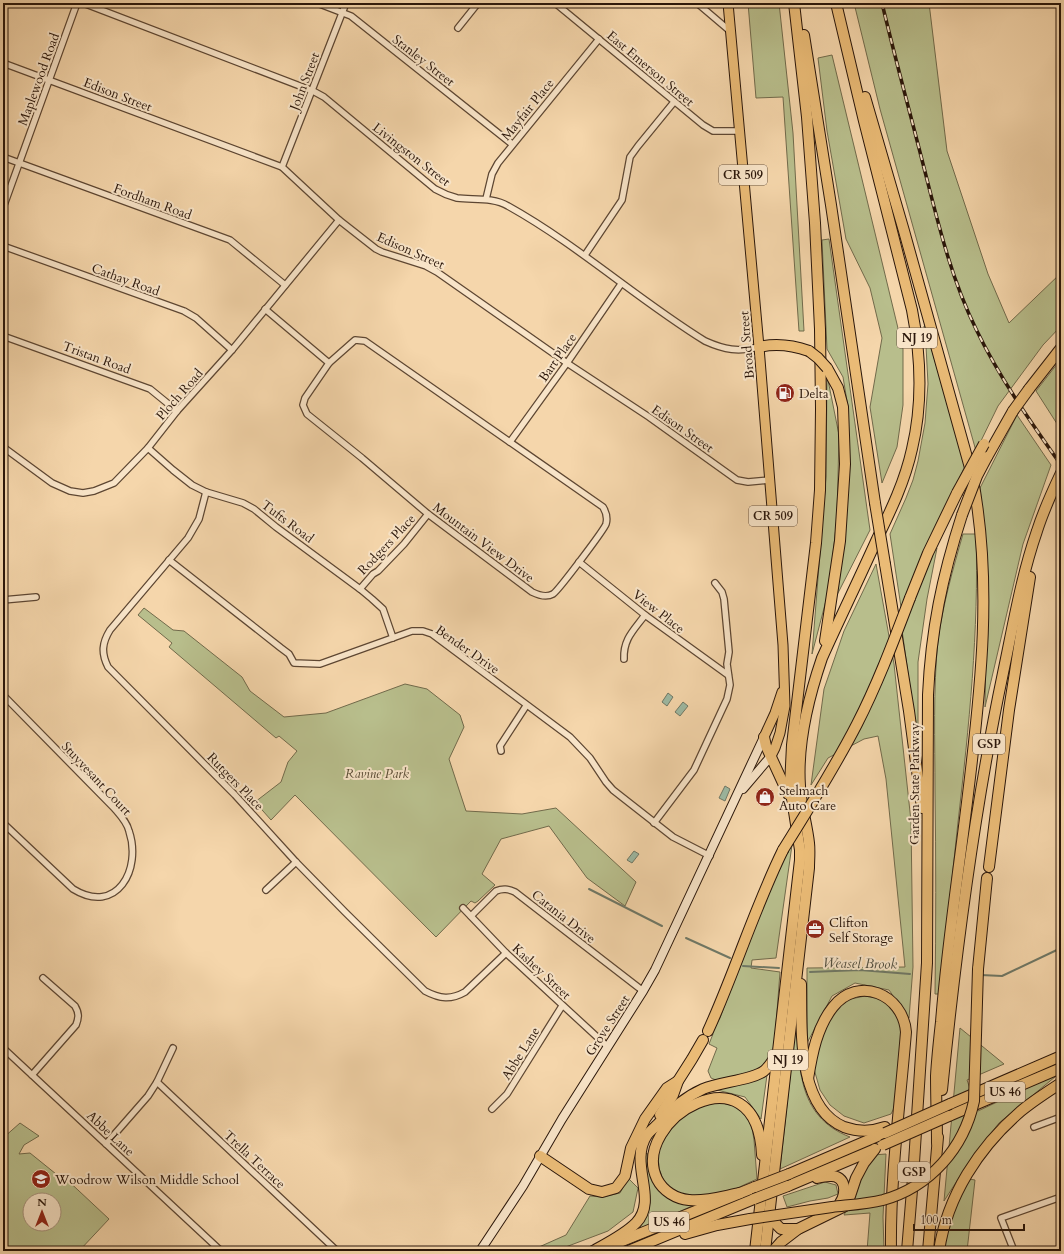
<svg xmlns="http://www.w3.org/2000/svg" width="1064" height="1254" font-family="Cardo,serif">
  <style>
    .green { fill: #b8be8c; stroke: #716a4b; fill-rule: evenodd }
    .water { fill: #9dbaa4; stroke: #6f7866 }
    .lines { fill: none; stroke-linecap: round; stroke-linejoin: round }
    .stream { stroke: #6f7866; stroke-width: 2 }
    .street-casing { stroke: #5d4632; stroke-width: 8 }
    .secondary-casing { stroke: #2a160a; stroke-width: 10 }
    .primary-casing { stroke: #2a160a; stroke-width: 11 }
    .highway-casing { stroke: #2a160a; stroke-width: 12 }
    .street { stroke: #f8e4c8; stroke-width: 5.5 }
    .secondary { stroke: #f8e4c8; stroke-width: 8 }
    .primary { stroke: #eabb76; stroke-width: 9 }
    .highway { stroke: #eabb76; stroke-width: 10 }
    .rail-casing { stroke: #2a160a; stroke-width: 3.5 }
    .rail { stroke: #f8e4c8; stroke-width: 2; stroke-dasharray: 6; stroke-linecap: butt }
    .highway-bridge-casing { stroke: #2a160a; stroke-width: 12; stroke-linecap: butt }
    .highway-bridge { stroke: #eabb76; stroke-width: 10 }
    .labels { text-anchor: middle; stroke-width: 4; stroke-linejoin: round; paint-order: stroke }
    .shield { fill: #f8e4c8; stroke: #685443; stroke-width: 1 }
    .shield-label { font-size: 12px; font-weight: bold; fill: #2a160a }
    .street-label { font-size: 13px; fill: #2a160a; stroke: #f8e4c8 }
    .poi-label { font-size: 13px; fill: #2a160a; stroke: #f8e4c8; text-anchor: start }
    .park-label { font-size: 13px; font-style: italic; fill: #554831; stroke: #f8e4c8 }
    .water-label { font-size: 14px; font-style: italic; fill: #524f40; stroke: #f8e4c8 }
  </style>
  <rect width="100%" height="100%" fill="#f5d6ab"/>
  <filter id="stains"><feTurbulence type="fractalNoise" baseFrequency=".005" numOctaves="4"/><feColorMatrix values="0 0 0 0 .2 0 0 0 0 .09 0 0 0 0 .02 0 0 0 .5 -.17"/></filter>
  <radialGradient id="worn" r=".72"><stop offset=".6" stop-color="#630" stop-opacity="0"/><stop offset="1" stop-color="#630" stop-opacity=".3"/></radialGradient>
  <g class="green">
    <polygon points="748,3 779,3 793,133 804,331 799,331 783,97 756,98"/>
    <polygon points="854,3 929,3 947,151 988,274 1009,323 1061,273 1061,326 1043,345 998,406 976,451 880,109"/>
    <polygon points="832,55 903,349 903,405 897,447 882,483 870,407 882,338 870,288 846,239 827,131 818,58"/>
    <polygon points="829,239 870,530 837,595 849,471 848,407 843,377 827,349 822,240"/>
    <polygon points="924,326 925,326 965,466 926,549 901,607 890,534 906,498 913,480 918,461 925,423 928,384 926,346"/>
    <polygon points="1061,359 1061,430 1036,391"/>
    <polygon points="827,375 839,435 837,518 829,589 812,654 826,477"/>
    <polygon points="1017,415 1051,465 1023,544 985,707 987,563 980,488"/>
    <path d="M963,534h13c3,97 -7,192 -18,288 -6,57 -12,114 -19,172h-4c1,-68 1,-135 0,-203 0,-50 -2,-101 3,-151 5,-36 15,-71 25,-106z"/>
    <polygon points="935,548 937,548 927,599 918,662 918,731 916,731 902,630"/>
    <polygon points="876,564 894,664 911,821 913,967 909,1018 889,990 855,983 832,996 807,1043 807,968 905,967 886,779 878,736 864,739 828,758 811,785 824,689 844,631"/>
    <polygon points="144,608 173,630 184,631 242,677 250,691 284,717 326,713 405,684 427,689 460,715 464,727 449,759 466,811 522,814 556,808 636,882 625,906 587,878 549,826 501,839 482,874 495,885 478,901 475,903 471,901 436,937 295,795 271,820 255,802 281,782 288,762 297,751 279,736 276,738 169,647 172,643 138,615"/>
    <polygon points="792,845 776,958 752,960 751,968 780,972 774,1051 761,1070 716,1080 711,1078 708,1071 717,1048 709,1044 713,1034 712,1033 720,1018 775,870"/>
    <polygon points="865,996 886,1000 898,1012 902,1030 896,1104 891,1114 864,1123 844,1116 830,1105 820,1090 814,1069 819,1043 831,1015 846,1000"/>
    <path d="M797,1013c2,50 -2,103 53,124l-70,32z"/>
    <polygon points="960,1028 1004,1064 967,1080 978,1111 1061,1072 999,1123 973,1156 944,1201"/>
    <polygon points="767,1075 761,1119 745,1097 713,1089"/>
    <path d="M719,1102l18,5 14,14 3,19 3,39c-7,3 -15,7 -22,10 -12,4 -37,8 -48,6 -19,-3 -30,-20 -29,-38 0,-12 14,-30 22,-38 11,-10 25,-14 39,-17z"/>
    <path d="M20,1123l19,13 -15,9 -5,9 11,-1 31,25 2,-2 46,43 -30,32h-76v-113zM30,1200h24v24h-24z"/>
    <polygon points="645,1153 648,1154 649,1168 653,1180 678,1203 692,1206 631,1233 635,1229 646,1174"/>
    <polygon points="886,1154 883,1217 884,1251 867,1251 870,1213 844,1215 873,1155"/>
    <polygon points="628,1178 638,1188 633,1212 608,1231 555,1251 530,1251 566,1235 590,1196 602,1197 620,1193"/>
    <polygon points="969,1179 975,1180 967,1251 944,1251 949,1219"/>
    <polygon points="825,1182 836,1185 838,1194 828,1198 810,1201 787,1207 783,1196"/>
  </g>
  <g class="water">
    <polygon points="668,693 673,697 667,706 662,702"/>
    <polygon points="683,702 688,706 680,716 675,712"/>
    <polygon points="725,786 730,789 725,801 719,798"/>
    <polygon points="634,851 639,854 632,863 627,860"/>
  </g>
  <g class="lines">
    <g class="stream">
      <polyline points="589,889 662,926"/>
      <polyline points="686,938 730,958"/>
      <polyline points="743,966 779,968"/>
      <polyline points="810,972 860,970 910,974"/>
      <polyline points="981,975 1002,976 1061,948"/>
    </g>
    <g class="street-casing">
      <g id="street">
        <path d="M83,3l230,88 11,6 111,92c7,4 14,7 22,9 17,2 36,-1 51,8 70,39 129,93 197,135 20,9 33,11 54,6"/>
        <polyline points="317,3 351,16 512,144"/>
        <polyline points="555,3 703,125 713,131 739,131"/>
        <polyline points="697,3 730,31"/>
        <polyline points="458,28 478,3"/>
        <polyline points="3,63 282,167 339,220 376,249 382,252 426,266 437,272 567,363 649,417 737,480 748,482 769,480"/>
        <polyline points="3,157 230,240 285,285"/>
        <polyline points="282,167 346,3"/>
        <polyline points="486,199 492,174 498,163 599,39"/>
        <polyline points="3,208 77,3"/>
        <polyline points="3,246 184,311 196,318 232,350"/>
        <polyline points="585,255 622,200 630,157 638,146 674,102"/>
        <polyline points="265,309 329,363"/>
        <polyline points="3,336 150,389 177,411"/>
        <path d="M355,340l10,1 238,166c3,5 5,10 3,17 -2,6 -48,67 -53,70 -7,4 -15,1 -21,-2l-104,-78 -66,-56 -55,-44 -4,-9 2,-7 24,-35z"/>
        <polyline points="510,442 567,363 621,284"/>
        <polyline points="3,447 52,483 70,491 83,493 94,491 114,483 148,448 177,411 232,350 339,220"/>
        <polyline points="148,448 173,470 192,485 206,492 243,503 254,509 276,527 360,589 372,599 383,609 393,638"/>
        <path d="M206,492l-7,27 -11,19 -78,92c-8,13 -9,23 -2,37l127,128 61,67 49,50 80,79c15,8 26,9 40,1l41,-39"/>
        <polyline points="169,560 281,648 289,654 294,663 320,664 412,631 423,631 432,634 570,737 590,758 606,782 613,790 673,837 710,856"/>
        <polyline points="579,562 645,615 728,675"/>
        <polyline points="360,589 373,574 378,571 404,544 428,514"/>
        <polyline points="3,600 36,597"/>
        <path d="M624,659c-1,-20 10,-29 21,-44"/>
        <path d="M3,695l111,113c6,7 13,14 15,23 13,38 -12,85 -56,58l-70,-66"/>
        <polyline points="501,751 500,746 526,706"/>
        <polyline points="654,823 694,770 727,699 730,685 727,664 729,652 724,599 722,592 715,583"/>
        <polyline points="266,890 296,862"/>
        <polyline points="463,908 506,953 608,1047"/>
        <path d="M471,916l25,-25c7,-3 12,-2 19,1l128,99"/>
        <polyline points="3,1048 221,1251"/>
        <path d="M32,1075l44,-50c3,-8 3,-12 -1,-19l-32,-28"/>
        <polyline points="157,1082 337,1251"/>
        <polyline points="492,1109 507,1094 562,1006"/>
        <polyline points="1034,1127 1061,1117"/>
        <polyline points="106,1144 148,1096 157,1082 173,1048"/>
        <polyline points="1014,1251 1001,1218 1061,1197"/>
      </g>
    </g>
    <g class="secondary-casing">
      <g id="secondary">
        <polyline points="743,789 771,756"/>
        <polyline points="480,1251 523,1186 562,1119 643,991 655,970 764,737"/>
      </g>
    </g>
    <g class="primary-casing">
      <g id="primary">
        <polyline points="728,3 759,347 783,645 785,706 780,733 775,748 771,756"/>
        <polyline points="764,737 775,713 782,692"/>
      </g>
    </g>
    <g class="highway-casing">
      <g id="highway">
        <polyline points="804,35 831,205 875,503"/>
        <path d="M865,97l39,134 68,244c21,105 9,213 -4,319 -9,76 -21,151 -27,228 -2,18 -4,36 -5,54 0,22 1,45 1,67"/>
        <path d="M759,347c18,-4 33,-2 50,4"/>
        <polyline points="1029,389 1061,348"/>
        <polyline points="987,457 1013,411"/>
        <polyline points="885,564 909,711 922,808"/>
        <polyline points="910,598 928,553 957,493"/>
        <polyline points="825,641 840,541 845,464 843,407 838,388 827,368"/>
        <polyline points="764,737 766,746 788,794"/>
        <polyline points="989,867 1009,710 1030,577"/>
        <polyline points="978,969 987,878"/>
        <path d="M801,984c1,43 -5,123 43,143 14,5 27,5 41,0"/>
        <path d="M708,1031c27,-59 46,-122 75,-181"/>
        <path d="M808,1079c4,-25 9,-52 25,-72 25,-32 70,-13 73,25 -6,73 -16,146 -15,219"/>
        <path d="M942,1090c14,-140 32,-279 61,-417 10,-47 18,-96 34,-142 6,-19 15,-39 24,-58"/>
        <polyline points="950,1104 1061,1056"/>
        <polyline points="660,1115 673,1095 678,1081 692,1059 703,1040"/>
        <polyline points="949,1116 1061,1068"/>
        <polyline points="540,1156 589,1189 602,1192 616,1188 625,1176 631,1148 645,1119 667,1088 678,1081"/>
        <polyline points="789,1174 885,1133"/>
        <path d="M817,1178c4,-1 9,-2 13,-2 16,-1 17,17 10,27"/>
        <polyline points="788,1186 873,1150"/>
        <path d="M740,1193c-16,3 -35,9 -51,7 -13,-1 -26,-9 -32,-21 -28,-59 100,-135 105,-24"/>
        <polyline points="770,1211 776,1224 781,1229 798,1229"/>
        <polyline points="685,1234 717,1225 750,1219"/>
        <polyline points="612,1245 755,1187"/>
        <path d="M593,1251c14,-8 31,-16 43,-28 23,-24 -8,-59 11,-88 3,-4 7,-7 11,-11 13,-15 27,-27 45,-35 17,-7 49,-9 61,-18 6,-5 9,-11 13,-17"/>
        <polyline points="628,1251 754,1199"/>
        <polyline points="755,1251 800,860 800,850 790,786 792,745 816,543 820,490 821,409 820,329 815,223 807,117 794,3"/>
        <path d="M765,1251l44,-383c0,-8 1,-17 0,-25 -2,-19 -8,-37 -9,-57 -3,-43 8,-87 22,-128 18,-40 37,-79 55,-119 14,-29 28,-58 35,-90 11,-46 9,-93 0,-139l-48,-189 -28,-118"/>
        <polyline points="773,1251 781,1242 798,1229 845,1206 850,1196 856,1178 864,1163 875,1149"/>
        <path d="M907,1251l6,-73 14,-215 1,-268c3,-65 14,-118 34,-180"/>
        <polyline points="928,1251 938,1137"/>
        <path d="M939,1251c8,-55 40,-104 82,-140 12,-10 26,-19 40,-28"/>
      </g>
    </g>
    <use href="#street" class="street"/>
    <use href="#secondary" class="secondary"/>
    <use href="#primary" class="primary"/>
    <use href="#highway" class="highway"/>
    <g class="rail-casing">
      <path id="rail" d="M882,3c12,51 26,102 39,153 15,58 28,118 55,173 23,48 54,92 85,136"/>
    </g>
    <use href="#rail" class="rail"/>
    <g class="highway-bridge-casing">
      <g id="highway-bridge">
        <polyline points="809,351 818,358 827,368"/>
        <polyline points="1013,411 1029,389"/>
        <polyline points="957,493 984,444"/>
        <polyline points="875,503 885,564"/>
        <polyline points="962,515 977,476 987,457"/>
        <path d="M783,850c26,-42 52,-83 74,-126 21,-41 37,-84 53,-126"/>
        <polyline points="885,1133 950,1104"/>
        <polyline points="883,1145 949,1116"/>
        <polyline points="755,1187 789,1174"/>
        <polyline points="754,1199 788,1186"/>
        <path d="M750,1219c27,-4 54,-8 82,-12 17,-2 35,-3 51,-7 47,-13 81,-52 91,-99l4,-132"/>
      </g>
    </g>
    <use href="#highway-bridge" class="highway-bridge"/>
  </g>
  <defs>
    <g id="fuel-disc" transform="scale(1)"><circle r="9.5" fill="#8f2418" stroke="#f8e4c8"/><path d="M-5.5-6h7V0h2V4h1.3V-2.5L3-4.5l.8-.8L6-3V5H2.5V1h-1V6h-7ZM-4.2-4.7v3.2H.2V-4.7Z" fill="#fff"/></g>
    <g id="shop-disc" transform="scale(1)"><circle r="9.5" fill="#8f2418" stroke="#f8e4c8"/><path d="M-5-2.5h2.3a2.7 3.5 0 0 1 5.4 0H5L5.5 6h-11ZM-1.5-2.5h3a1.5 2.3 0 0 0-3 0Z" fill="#fff"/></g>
    <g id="office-disc" transform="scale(1)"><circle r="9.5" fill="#8f2418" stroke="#f8e4c8"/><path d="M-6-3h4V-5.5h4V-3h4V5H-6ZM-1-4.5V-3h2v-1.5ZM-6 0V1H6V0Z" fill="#fff"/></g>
    <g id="school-disc" transform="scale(1)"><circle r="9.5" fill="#8f2418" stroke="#f8e4c8"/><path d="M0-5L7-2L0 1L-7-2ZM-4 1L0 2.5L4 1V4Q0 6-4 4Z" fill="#fff"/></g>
  </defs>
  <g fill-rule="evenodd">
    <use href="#fuel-disc" x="785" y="393"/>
    <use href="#shop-disc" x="765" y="797"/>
    <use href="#office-disc" x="815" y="929"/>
    <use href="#school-disc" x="41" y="1179"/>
  </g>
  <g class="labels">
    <g class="shield">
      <rect x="719" y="165" width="48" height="20" rx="3"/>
      <rect x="897" y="328" width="40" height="20" rx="3"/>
      <rect x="749" y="506" width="48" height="20" rx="3"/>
      <rect x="973" y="734" width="32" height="20" rx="3"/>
      <rect x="768" y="1050" width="40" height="20" rx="3"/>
      <rect x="985" y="1082" width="40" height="20" rx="3"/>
      <rect x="898" y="1162" width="32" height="20" rx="3"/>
      <rect x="649" y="1212" width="40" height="20" rx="3"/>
    </g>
    <g class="shield-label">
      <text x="743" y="179">CR 509</text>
      <text x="917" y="342">NJ 19</text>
      <text x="773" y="520">CR 509</text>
      <text x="989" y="748">GSP</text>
      <text x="788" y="1064">NJ 19</text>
      <text x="1005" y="1096">US 46</text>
      <text x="914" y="1176">GSP</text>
      <text x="669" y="1226">US 46</text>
    </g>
    <g class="street-label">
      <text transform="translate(424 60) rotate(38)" y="5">Stanley Street</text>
      <text transform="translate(651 68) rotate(40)" y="5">East Emerson Street</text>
      <text transform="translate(38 79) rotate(-70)" y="5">Maplewood Road</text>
      <text transform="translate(304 81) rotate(-69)" y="5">John Street</text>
      <text transform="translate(118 94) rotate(21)" y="5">Edison Street</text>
      <text transform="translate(527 109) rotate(-51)" y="5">Mayfair Place</text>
      <text transform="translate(412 154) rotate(38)" y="5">Livingston Street</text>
      <text transform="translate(153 201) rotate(20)" y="5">Fordham Road</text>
      <text transform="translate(411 250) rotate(24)" y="5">Edison Street</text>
      <text transform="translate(126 279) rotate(20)" y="5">Cathay Road</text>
      <text transform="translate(746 345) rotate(-95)" y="5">Broad Street</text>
      <text transform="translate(97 357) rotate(20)" y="5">Tristan Road</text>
      <text transform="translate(557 357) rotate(-55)" y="5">Bart Place</text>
      <text transform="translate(179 394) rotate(-49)" y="5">Ploch Road</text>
      <text transform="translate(683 428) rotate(35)" y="5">Edison Street</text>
      <text transform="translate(288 521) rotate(37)" y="5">Tufts Road</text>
      <text transform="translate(484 542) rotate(37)" y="5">Mountain View Drive</text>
      <text transform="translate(386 544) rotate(-47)" y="5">Rodgers Place</text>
      <text transform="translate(659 611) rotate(38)" y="5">View Place</text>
      <text transform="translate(468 649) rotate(35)" y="5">Bender Drive</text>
      <text transform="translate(97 778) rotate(47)" y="5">Stuyvesant Court</text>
      <text transform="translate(236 781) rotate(46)" y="5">Rutgers Place</text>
      <text transform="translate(914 784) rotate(-90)" y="5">Garden State Parkway</text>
      <text transform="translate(564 916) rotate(38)" y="5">Catania Drive</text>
      <text transform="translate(542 971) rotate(43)" y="5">Kashey Street</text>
      <text transform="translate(607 1025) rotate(-57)" y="5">Grove Street</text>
      <text transform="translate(520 1053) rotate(-58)" y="5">Abbe Lane</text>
      <text transform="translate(111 1133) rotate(43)" y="5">Abbe Lane</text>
      <text transform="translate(255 1159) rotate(43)" y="5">Trella Terrace</text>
    </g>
    <g class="poi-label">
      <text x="799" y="398">Delta</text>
      <text x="779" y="795">Stelmach<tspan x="779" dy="15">Auto Care</tspan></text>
      <text x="829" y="927">Clifton<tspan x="829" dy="15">Self Storage</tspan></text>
      <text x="55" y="1184">Woodrow Wilson Middle School</text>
    </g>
    <g class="park-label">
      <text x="377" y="778">Ravine Park</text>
    </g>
    <g class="water-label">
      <text transform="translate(860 963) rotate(1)" y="5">Weasel Brook</text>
    </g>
  </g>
  <rect width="1064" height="1254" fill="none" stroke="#f5d6ab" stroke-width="16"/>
  <rect x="4" y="4" width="1056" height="1246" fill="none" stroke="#2a160a" stroke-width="2"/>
  <rect x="8" y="8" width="1048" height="1238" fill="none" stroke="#2a160a"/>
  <g transform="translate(42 1212)"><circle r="19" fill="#f8e4c8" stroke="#a6927c"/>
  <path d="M0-3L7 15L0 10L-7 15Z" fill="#8f2418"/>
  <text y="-6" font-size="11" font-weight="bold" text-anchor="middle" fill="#2a160a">N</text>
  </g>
  <path d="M914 1224v6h110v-6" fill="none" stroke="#2a160a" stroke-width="2"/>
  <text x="920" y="1224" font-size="12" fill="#2a160a" stroke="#f8e4c8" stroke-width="3" paint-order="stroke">100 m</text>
  <rect width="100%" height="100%" filter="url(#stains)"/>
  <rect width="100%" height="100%" fill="url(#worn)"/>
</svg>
